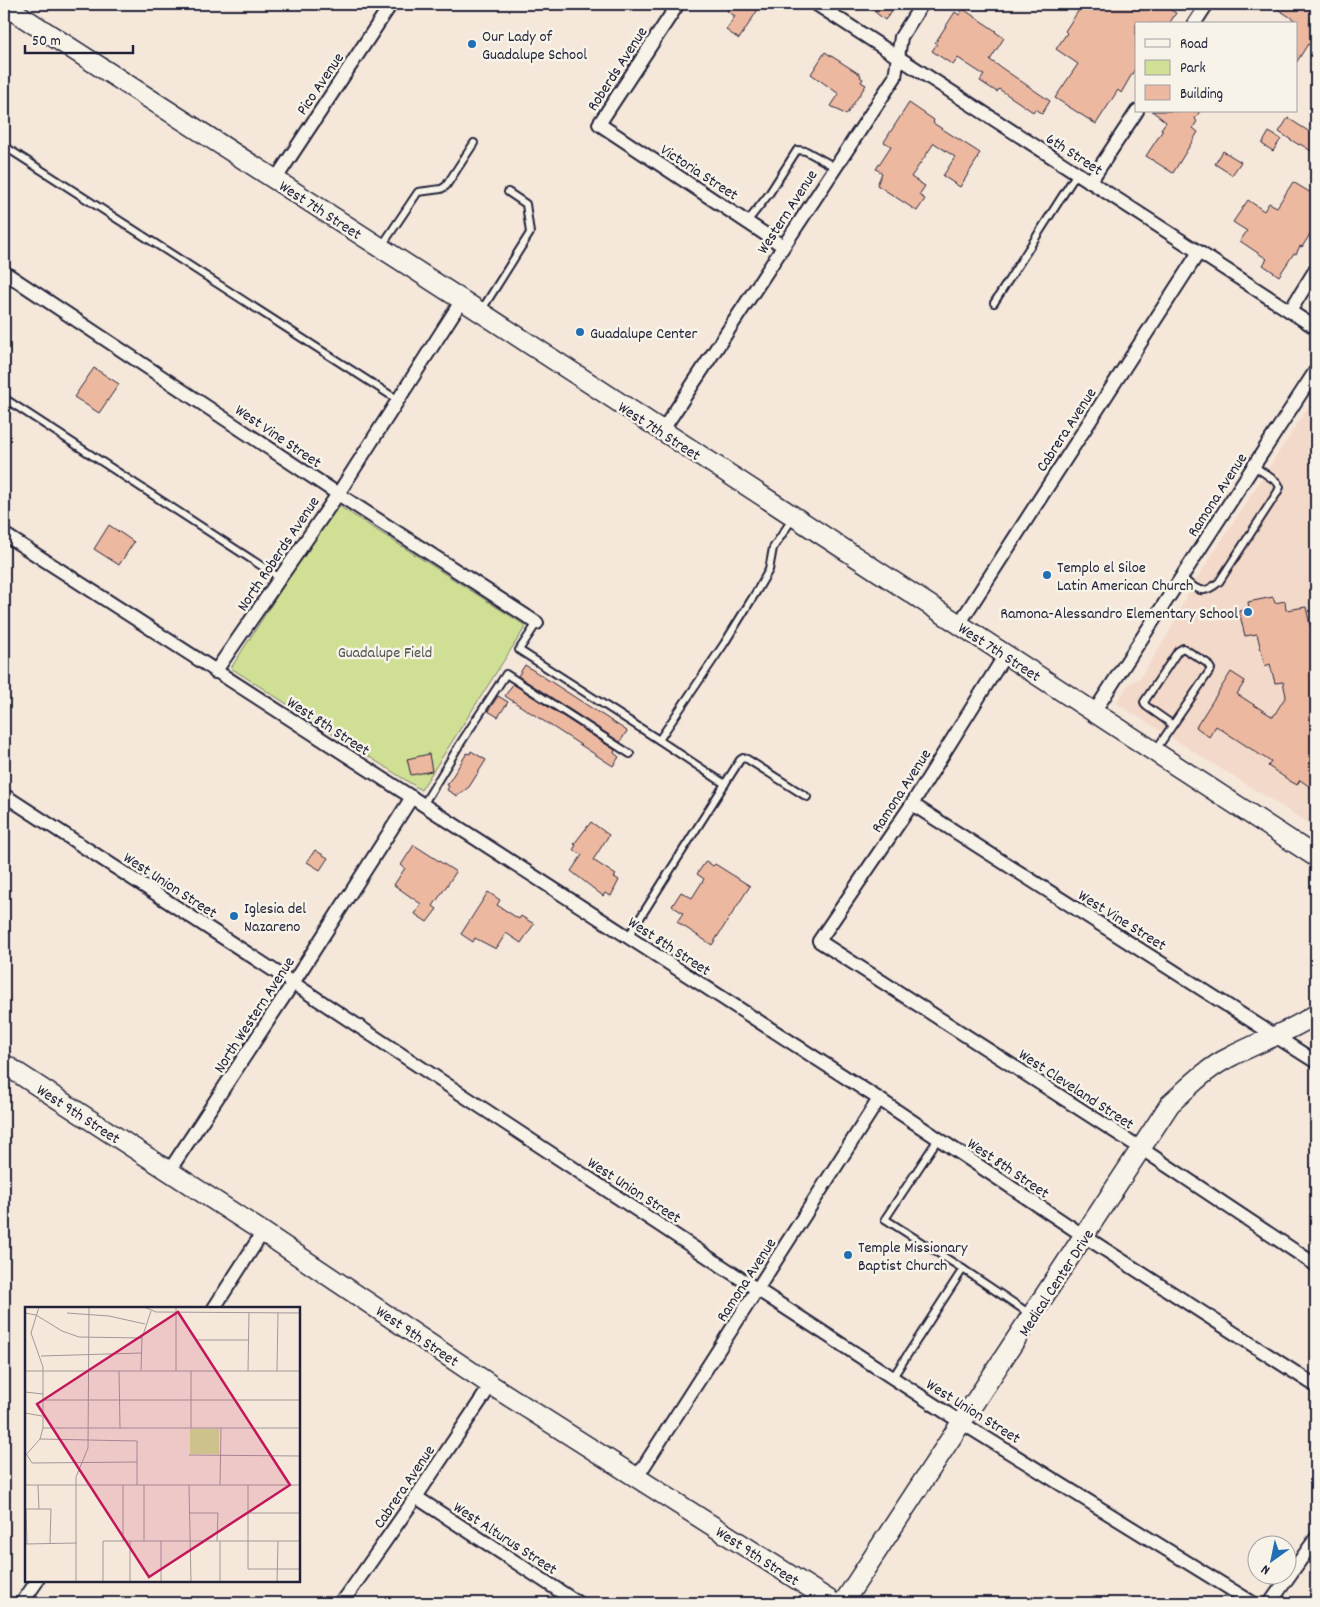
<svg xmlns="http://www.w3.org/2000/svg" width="1320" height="1607" font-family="Dekko,sans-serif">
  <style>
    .built { fill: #f3d9c9 }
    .green { fill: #cfe095; stroke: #788168 }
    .building { fill: #edb8a0; stroke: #22223b }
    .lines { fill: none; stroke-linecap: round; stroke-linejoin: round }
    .lane-casing { stroke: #22223b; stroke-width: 10 }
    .street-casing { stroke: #22223b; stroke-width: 16 }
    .secondary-casing { stroke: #22223b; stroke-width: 22 }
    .lane { stroke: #f7f3e8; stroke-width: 6 }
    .street { stroke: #f7f3e8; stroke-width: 12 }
    .secondary { stroke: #f7f3e8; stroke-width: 19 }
    .poi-dot { fill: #1f6fb2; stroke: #f7f3e8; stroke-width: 2 }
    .labels { text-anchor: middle; stroke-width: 5; stroke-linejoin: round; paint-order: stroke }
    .poi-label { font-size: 16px; fill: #22223b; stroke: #f7f3e8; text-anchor: start }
    .street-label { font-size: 16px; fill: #22223b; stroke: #f7f3e8 }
    .park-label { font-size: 16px; fill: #4d5252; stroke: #f7f3e8 }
    .inset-road { fill: none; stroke: #a1989a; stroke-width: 1 }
    .view { fill: #c2185b; fill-opacity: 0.15; stroke: #c2185b; stroke-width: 2.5 }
    .inset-edge { fill: none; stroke: #22223b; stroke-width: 2.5 }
  </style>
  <rect width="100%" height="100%" fill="#f5e7da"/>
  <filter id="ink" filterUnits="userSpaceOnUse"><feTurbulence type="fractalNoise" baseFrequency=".02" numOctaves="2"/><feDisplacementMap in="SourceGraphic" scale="10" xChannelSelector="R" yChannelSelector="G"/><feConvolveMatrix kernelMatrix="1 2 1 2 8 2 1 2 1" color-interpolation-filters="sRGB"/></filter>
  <g filter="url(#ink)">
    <polygon class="built" points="1316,395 1316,828 1116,703 1128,685 1140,678 1169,633 1189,591"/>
    <polygon class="green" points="336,504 526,626 421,790 231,668"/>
    <g class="building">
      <polygon points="732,4 752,4 759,8 739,39 726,30 735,16 727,11"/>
      <polygon points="865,4 897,4 885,20"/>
      <polygon points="1083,4 1161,4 1176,13 1169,24 1136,24 1136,67 1121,93 1118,90 1096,124 1055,98 1078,64 1056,49 1067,33 1065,31"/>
      <polygon points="1270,4 1301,4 1315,12 1310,19 1311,20 1309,25 1316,30 1316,49 1308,44 1296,63 1296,21"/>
      <polygon points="963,9 996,31 995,32 1004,38 990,60 1050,101 1042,114 1035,109 1033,112 999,89 997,92 980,81 984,75 958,58 953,65 932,51 937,44 935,43 955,12 959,15"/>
      <polygon points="825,52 861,75 860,77 863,79 861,82 866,85 846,115 831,106 839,94 811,74"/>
      <polygon points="909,103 934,120 933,123 980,153 977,157 978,158 960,187 943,176 955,157 934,143 911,177 925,186 919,195 925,199 917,211 877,185 882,173 876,169 891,146 884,142"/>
      <polygon points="1152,111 1200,111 1195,119 1197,121 1193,128 1198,132 1173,173 1146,156 1163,130 1161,129 1166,122"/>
      <polygon points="1288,118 1316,136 1316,154 1300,144 1299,145 1279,132"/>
      <polygon points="1269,132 1281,139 1273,151 1262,144"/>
      <polygon points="1223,151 1241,162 1232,175 1215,164"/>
      <polygon points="1293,182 1316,196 1316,225 1302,247 1300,246 1296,254 1294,253 1279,276 1263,265 1267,259 1240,241 1247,231 1233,222 1248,200 1264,211 1269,203 1277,207"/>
      <polygon points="94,368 119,384 99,413 74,397"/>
      <polygon points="109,525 134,542 119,565 94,549"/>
      <polygon points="1273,597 1275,603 1285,601 1286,610 1306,607 1310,625 1314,624 1316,638 1316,734 1311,742 1316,745 1316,791 1300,780 1297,785 1290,781 1268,766 1271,762 1216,726 1209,737 1196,727 1231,672 1245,681 1237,694 1273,717 1286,696 1283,682 1275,683 1270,664 1265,666 1257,634 1245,636 1239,611 1249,609 1248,602"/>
      <polygon points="525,665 627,731 620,742 518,676"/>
      <polygon points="513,684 615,750 614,753 619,757 613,766 505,696"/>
      <polygon points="498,696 508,702 498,717 488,711"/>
      <polygon points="471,751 486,760 469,787 457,796 447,790 449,786 447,785 467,753 470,754"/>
      <polygon points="429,754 432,771 411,775 407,759"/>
      <polygon points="591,822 609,835 593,860 616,875 614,877 619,880 611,896 605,893 603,896 571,871 582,855 573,850 576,845 574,844"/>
      <polygon points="414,845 456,872 433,906 437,909 427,922 415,914 421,904 394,885 405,868 401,865"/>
      <polygon points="315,850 328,858 320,870 307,862"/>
      <polygon points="706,861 713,866 715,864 750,886 712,945 677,922 683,913 672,906 681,892 692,898 704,879 697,874"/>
      <polygon points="488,892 500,900 497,905 519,919 521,916 534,924 521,943 506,933 496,949 475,938 473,942 461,934"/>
    </g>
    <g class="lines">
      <g class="lane-casing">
        <g id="lane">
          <polyline points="4,146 398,400"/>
          <polyline points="747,222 769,194 797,150 806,151 835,167"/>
          <polyline points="381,247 418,192 441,189 446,186 474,143"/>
          <polyline points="994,303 1077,173"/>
          <polyline points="481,311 530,233 526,204 508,192"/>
          <polyline points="4,398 280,578"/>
          <path d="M1181,578c17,11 20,19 38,4l58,-89 3,-6 -3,-5 -23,-16"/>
          <polyline points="537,623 519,650 659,740 724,644 758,589 769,570 773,548 793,518"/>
          <polyline points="659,740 725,784"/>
          <polyline points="1155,751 1211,669 1207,663 1183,648 1178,651 1144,702 1146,706 1173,725"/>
          <polyline points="423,805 460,744 506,674 630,754"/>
          <polyline points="628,937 740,760 743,758 747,759 807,797"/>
          <polyline points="963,1269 1030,1314"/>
          <polyline points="893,1377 963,1269 885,1219 938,1139"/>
        </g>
      </g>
      <g class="street-casing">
        <g id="street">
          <polyline points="678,4 599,124 783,246"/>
          <polyline points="816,4 1316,328"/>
          <polyline points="1194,24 1207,4"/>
          <polyline points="275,180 391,4"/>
          <polyline points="1090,182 1137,111"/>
          <polyline points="4,272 338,494 537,623"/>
          <polyline points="1290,311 1316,269"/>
          <polyline points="662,431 895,77 901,37 922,4"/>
          <polyline points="4,534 879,1099 1084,1236 1316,1386"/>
          <polyline points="959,624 1199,252"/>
          <polyline points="1005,655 912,804 819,941 1142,1149 1316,1265"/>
          <polyline points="215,672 338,494 462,300"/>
          <polyline points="1094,712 1316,370"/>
          <polyline points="4,795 293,983 758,1290 962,1423 1253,1603"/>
          <polyline points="912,804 1316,1062"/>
          <polyline points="169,1171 293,983 412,797"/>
          <polyline points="214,1308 263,1232"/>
          <polyline points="637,1477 879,1099"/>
          <polyline points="416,1497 578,1603"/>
          <polyline points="22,1603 37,1581"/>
          <polyline points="339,1603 346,1597 416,1497 491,1385"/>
          <polyline points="1270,1603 1316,1538"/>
        </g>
      </g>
      <g class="secondary-casing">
        <g id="secondary">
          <polyline points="4,5 462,300 1316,857"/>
          <polyline points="4,1064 263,1232 491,1385 834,1603"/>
          <path d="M843,1603l327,-499c19,-17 37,-36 60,-47 28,-15 60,-25 86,-43"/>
        </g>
      </g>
      <use href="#lane" class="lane"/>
      <use href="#street" class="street"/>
      <use href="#secondary" class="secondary"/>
    </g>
  </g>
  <g class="poi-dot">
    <circle cx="472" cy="44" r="5"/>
    <circle cx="580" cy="332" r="5"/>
    <circle cx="1047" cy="575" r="5"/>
    <circle cx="1248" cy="612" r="5"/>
    <circle cx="234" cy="916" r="5"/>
    <circle cx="848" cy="1255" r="5"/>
  </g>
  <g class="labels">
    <g class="poi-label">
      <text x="482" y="41">Our Lady of<tspan x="482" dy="18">Guadalupe School</tspan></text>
      <text x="590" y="338">Guadalupe Center</text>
      <text x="1057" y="572">Templo el Siloe<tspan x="1057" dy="18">Latin American Church</tspan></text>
      <text x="1238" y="618" text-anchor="end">Ramona-Alessandro Elementary School</text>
      <text x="244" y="913">Iglesia del<tspan x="244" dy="18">Nazareno</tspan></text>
      <text x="858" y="1252">Temple Missionary<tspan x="858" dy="18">Baptist Church</tspan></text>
    </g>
    <g class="street-label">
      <text transform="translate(616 68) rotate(-57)" y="6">Roberds Avenue</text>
      <text transform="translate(319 83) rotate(-56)" y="6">Pico Avenue</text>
      <text transform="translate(1075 153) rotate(33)" y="6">6th Street</text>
      <text transform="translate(700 171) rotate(33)" y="6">Victoria Street</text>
      <text transform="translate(321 209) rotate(33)" y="6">West 7th Street</text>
      <text transform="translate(786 211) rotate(-57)" y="6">Western Avenue</text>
      <text transform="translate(1065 429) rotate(-57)" y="6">Cabrera Avenue</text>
      <text transform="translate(660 430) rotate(33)" y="6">West 7th Street</text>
      <text transform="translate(279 435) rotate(34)" y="6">West Vine Street</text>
      <text transform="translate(1216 494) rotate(-57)" y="6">Ramona Avenue</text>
      <text transform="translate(277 553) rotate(-56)" y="6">North Roberds Avenue</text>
      <text transform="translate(1000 651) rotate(33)" y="6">West 7th Street</text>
      <text transform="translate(329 725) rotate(33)" y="6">West 8th Street</text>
      <text transform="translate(900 790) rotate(-57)" y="6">Ramona Avenue</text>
      <text transform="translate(171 884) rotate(33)" y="6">West Union Street</text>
      <text transform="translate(1123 919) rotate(32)" y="6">West Vine Street</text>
      <text transform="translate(670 945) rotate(33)" y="6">West 8th Street</text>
      <text transform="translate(253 1014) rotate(-57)" y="6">North Western Avenue</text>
      <text transform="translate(1077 1088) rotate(33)" y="6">West Cleveland Street</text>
      <text transform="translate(79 1113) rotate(33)" y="6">West 9th Street</text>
      <text transform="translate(1009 1167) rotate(34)" y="6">West 8th Street</text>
      <text transform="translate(635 1189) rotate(33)" y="6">West Union Street</text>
      <text transform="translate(745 1279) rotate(-57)" y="6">Ramona Avenue</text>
      <text transform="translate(1055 1282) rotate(-57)" y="6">Medical Center Drive</text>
      <text transform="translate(418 1335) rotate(34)" y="6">West 9th Street</text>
      <text transform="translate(974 1410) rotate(32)" y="6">West Union Street</text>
      <text transform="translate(403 1486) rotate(-56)" y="6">Cabrera Avenue</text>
      <text transform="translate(506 1537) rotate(33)" y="6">West Alturus Street</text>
      <text transform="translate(758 1555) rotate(33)" y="6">West 9th Street</text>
    </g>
    <g class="park-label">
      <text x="385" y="657">Guadalupe Field</text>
    </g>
  </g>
  <g transform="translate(25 1307)">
    <rect width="275" height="275" fill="#f5e7da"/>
    <path d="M165,122h29v25h-29z" fill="#cfe095"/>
    <path class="inset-road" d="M119,0l12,5 144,1M0,6l11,2 26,16 17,6 63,1M42,6l42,3 36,8M172,33h52M16,49l100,-3M116,63l1,-32 9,-27M0,64h275M94,64l1,57M151,64v-64M166,64v57M223,64l1,-59M252,64l1,-59M0,85l18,2M18,93h257M0,106l17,3M18,121h257M15,132l97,2v44M2,148l5,8 105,-1M164,148l111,1M0,149l15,-17 3,-11v-61l-12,-34 8,-26M0,178h275M13,178l1,24M98,178v56M119,178v56M164,178l2,97M195,178l1,-57M223,178v84h52M164,206h29l-1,28M223,206h52M0,237l52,-1M2,237l-1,-35h25l-1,34M51,275v-105l12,-29 1,-141M78,275v-41h197M105,275v-41M136,275v-41M195,275v-41M252,275l1,-41"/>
    <path class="view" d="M153,5l112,173 -141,92 -112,-173z"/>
    <rect width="275" height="275" class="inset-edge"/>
  </g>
  <rect width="1320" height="1607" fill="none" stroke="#f7f3e8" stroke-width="20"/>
  <rect x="10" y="10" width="1300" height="1587" fill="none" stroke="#22223b" stroke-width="2" filter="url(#ink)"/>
  <rect x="1135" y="22" width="162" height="90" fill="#f7f3e8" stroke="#a29fa3"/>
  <rect x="1145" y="39" width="25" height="8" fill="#f7f3e8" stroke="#a29fa3"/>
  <text x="1180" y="48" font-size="15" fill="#22223b">Road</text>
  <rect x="1145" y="60" width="25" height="15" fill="#cfe095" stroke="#a29fa3"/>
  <text x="1180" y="72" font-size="15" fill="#22223b">Park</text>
  <rect x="1145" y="85" width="25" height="15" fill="#edb8a0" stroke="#a29fa3"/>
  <text x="1180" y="98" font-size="15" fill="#22223b">Building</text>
  <g transform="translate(1272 1560) rotate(213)"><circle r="24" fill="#f7f3e8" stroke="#a29fa3"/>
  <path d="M0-4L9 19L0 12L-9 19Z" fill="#1f6fb2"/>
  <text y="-8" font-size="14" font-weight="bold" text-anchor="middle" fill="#22223b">N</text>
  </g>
  <path d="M25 45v8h108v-8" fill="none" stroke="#22223b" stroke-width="2.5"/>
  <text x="32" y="45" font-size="15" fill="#22223b" stroke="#f7f3e8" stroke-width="4" paint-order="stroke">50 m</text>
</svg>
